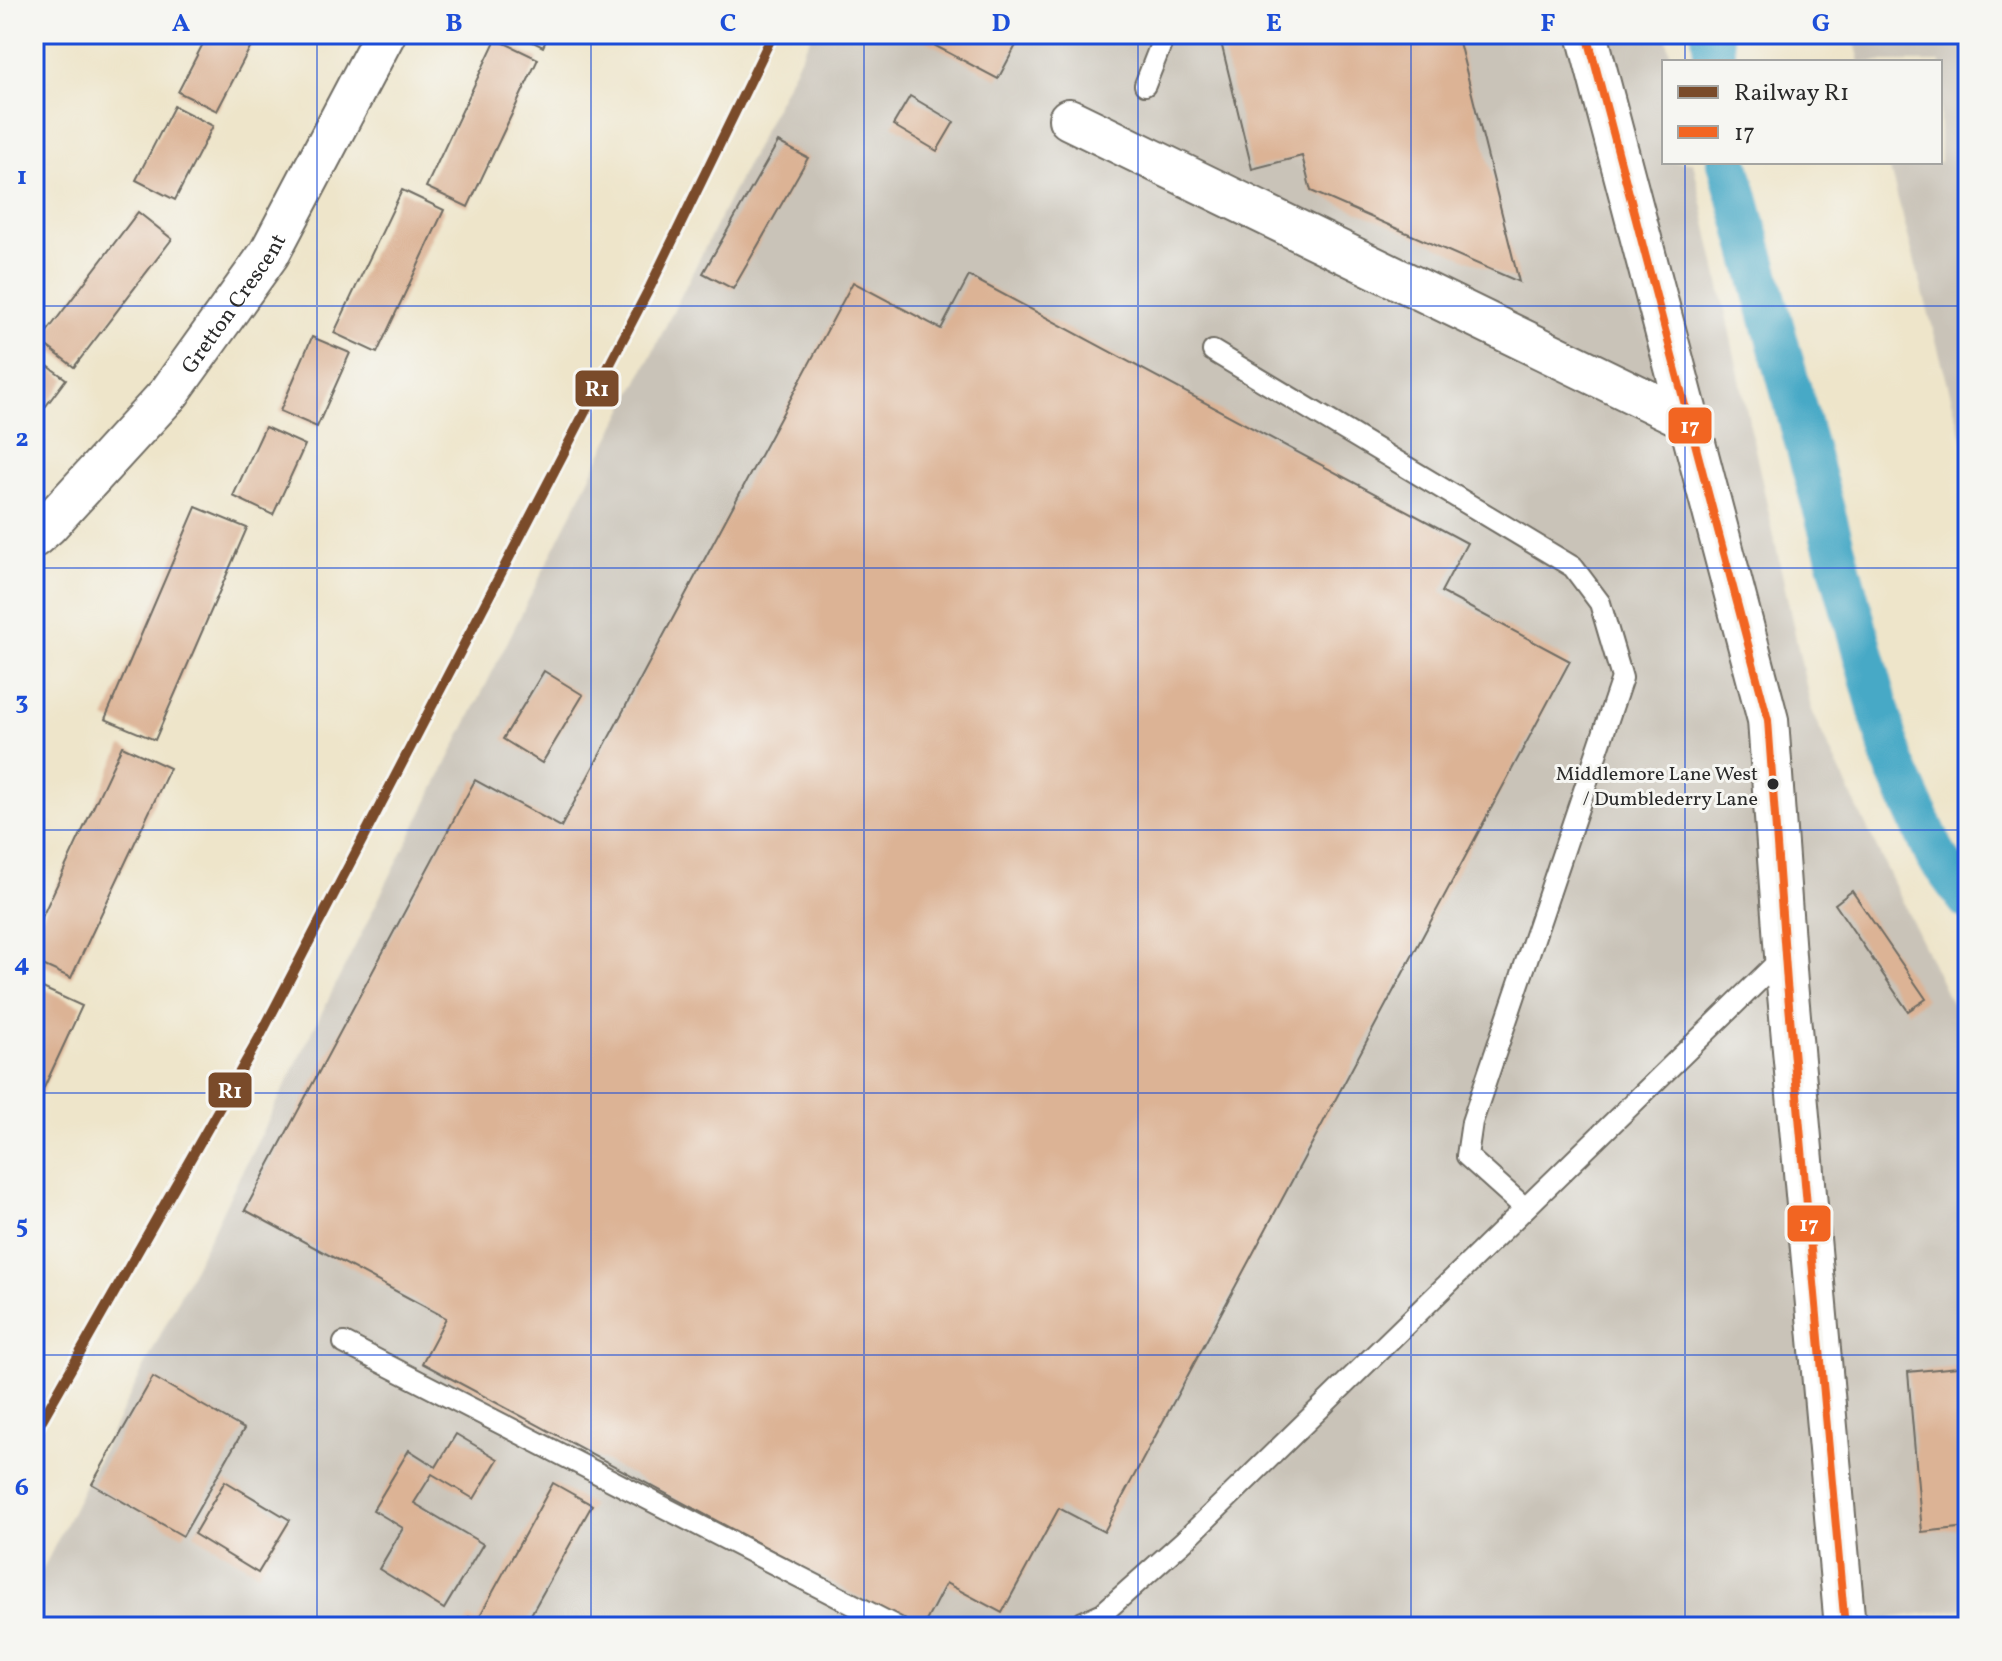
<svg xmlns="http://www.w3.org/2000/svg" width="2002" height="1661" font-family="Vollkorn,serif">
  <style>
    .industrial { fill: #c9c3b8 }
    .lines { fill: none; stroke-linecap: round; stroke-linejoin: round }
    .canal { stroke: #47a9c6; stroke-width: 42 }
    .building { fill: #dcb395 }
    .lane-casing { stroke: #6f6c63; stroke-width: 24 }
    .street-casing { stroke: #6f6c63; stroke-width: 44 }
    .lane { stroke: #fff; stroke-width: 20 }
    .street { stroke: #fff; stroke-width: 40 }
    .bus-1-casing { stroke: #f6f6f2; stroke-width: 14 }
    .bus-1 { stroke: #f26522; stroke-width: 8 }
    .rail-1-casing { stroke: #f6f6f2; stroke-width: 16 }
    .rail-1 { stroke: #7a4b2a; stroke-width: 10 }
    .grid { fill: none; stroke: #1d4ed8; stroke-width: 2; stroke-opacity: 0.55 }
    .bus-dot { fill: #2b2b2b; stroke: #f6f6f2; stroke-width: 3 }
    .labels { text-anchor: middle; stroke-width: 6; stroke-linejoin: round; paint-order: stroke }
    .bus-label { font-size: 20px; fill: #2b2b2b; stroke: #f6f6f2; text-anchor: end }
    .street-label { font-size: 22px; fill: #2b2b2b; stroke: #f6f6f2 }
    .line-badge { stroke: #f6f6f2; stroke-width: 3 }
    .badge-label { font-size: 22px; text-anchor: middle; font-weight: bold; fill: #fff }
    .neatline { fill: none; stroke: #1d4ed8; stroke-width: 3 }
    .grid-label { font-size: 26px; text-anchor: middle; font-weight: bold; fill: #1d4ed8 }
  </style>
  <rect width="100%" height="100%" fill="#f6f6f2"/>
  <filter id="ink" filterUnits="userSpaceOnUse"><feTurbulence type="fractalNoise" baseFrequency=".0125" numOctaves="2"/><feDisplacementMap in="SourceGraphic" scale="16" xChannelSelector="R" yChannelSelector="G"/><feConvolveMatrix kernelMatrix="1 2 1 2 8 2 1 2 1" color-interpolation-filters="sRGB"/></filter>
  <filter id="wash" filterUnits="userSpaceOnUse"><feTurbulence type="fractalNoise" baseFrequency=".006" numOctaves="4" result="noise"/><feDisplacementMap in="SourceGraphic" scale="32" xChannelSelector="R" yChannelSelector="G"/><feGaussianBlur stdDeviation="1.8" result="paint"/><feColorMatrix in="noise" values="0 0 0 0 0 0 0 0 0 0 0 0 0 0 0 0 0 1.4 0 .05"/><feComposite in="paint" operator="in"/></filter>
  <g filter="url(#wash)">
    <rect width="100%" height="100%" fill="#eee5ca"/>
    <g class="industrial">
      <polygon points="812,34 1666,34 1672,62 1664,62 1664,162 1693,162 1812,713 1968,1038 1968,1608 1820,1627 34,1627 34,1587"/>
      <polygon points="1853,34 1968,34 1968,459 1888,162 1940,162 1940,62 1860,62"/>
    </g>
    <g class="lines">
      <g class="canal">
        <polyline points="1712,34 1715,62"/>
        <polyline points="1728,162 1893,761 1936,856 1968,899"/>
      </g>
    </g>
    <g id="blocks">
      <g class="building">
        <polygon points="208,34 243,34 254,40 217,111 178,92"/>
        <polygon points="517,34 549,34 543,47"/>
        <polygon points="913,34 1022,34 998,79"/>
        <polygon points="1219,34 1457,34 1519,282 1311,191 1302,156 1252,169"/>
        <polygon points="496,39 538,59 468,207 426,187"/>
        <polygon points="910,96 954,122 937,151 893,125"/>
        <polygon points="174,106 213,126 175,200 136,180"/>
        <polygon points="778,142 808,158 733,289 703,273"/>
        <polygon points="402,190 444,210 377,353 334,333"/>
        <polygon points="138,212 172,239 74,367 40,341"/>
        <polygon points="969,276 1467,543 1441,592 1570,661 1104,1532 1059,1508 1002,1613 946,1583 923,1627 915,1627 422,1363 446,1318 245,1210 475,780 561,827 853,282 941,329"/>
        <polygon points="312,337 350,353 317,427 280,411"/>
        <polygon points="34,356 66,379 34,422"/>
        <polygon points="265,427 305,445 273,515 233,496"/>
        <polygon points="196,507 247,528 155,740 105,719"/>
        <polygon points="544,671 583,695 542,763 503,739"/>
        <polygon points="122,746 170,768 71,978 34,961 34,934"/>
        <polygon points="1852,891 1926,999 1908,1011 1835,904"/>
        <polygon points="34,984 82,1006 34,1109"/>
        <polygon points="1968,1366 1968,1527 1922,1532 1908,1372"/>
        <polygon points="153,1377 244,1429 183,1536 92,1484"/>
        <polygon points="456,1434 498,1459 474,1499 432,1474 414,1503 483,1544 444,1609 379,1569 403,1528 373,1510 409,1450 436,1467"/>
        <polygon points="225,1481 290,1520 258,1573 194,1534"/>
        <polygon points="553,1483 592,1505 524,1627 464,1627 469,1617 477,1621"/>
      </g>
    </g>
  </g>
  <g filter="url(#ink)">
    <use href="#blocks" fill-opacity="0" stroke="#6f6c63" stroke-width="2"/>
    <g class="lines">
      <g class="lane-casing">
        <g id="lane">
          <polyline points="1145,85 1165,34"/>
          <polyline points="1213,351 1573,567 1600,603 1622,678 1472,1122 1467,1156 1525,1208"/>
          <polyline points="344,1343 897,1627"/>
          <polyline points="1072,1627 1103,1613 1188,1537 1786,954"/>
        </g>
      </g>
      <g class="street-casing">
        <g id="street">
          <polyline points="1587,34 1768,720 1787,983 1845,1627"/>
          <polyline points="1069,119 1690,421"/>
          <path id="s1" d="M34,537l14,-12 122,-133 99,-138 116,-220"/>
        </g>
      </g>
      <use href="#lane" class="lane"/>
      <use href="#street" class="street"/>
      <g class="bus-1-casing">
        <polyline id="bus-1" points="1587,34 1768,720 1787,983 1845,1627"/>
      </g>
      <use href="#bus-1" class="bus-1"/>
      <g class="rail-1-casing">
        <polyline id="rail-1" points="34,1434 258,1040 650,287 773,34"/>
      </g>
      <use href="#rail-1" class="rail-1"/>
    </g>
  </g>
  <path class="grid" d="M317,34v1593M591,34v1593M864,34v1593M1138,34v1593M1411,34v1593M1685,34v28M1685,162v1465M34,306h1934M34,568h1934M34,830h1934M34,1093h1934M34,1355h1934"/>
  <circle class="bus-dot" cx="1773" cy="784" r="7"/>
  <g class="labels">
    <g class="bus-label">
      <text x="1758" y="780">Middlemore Lane West<tspan x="1758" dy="25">/ Dumblederry Lane</tspan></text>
    </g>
    <g class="street-label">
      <text dy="8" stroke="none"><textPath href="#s1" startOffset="308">Gretton Crescent</textPath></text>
    </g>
  </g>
  <g class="line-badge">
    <rect x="574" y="369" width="46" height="39" rx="8" fill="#7a4b2a"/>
    <rect x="1667" y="406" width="46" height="39" rx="8" fill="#f26522"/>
    <rect x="207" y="1071" width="46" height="38" rx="8" fill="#7a4b2a"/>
    <rect x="1786" y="1204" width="46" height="39" rx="8" fill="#f26522"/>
  </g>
  <g class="badge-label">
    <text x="597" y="396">R1</text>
    <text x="1690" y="433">17</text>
    <text x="230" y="1098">R1</text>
    <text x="1809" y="1231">17</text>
  </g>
  <rect width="2002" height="1661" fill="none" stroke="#f6f6f2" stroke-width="88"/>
  <rect x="1662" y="60" width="280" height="104" fill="#f6f6f2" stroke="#a5a5a2" stroke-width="2"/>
  <rect x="1678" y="86" width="40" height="12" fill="#7a4b2a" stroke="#a5a5a2" stroke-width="2"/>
  <text x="1734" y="100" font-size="24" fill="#2b2b2b">Railway R1</text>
  <rect x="1678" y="126" width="40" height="12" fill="#f26522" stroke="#a5a5a2" stroke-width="2"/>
  <text x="1734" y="140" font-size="24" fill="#2b2b2b">17</text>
  <rect x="44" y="44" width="1914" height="1573" class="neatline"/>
  <g class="grid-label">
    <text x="181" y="31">A</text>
    <text x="454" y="31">B</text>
    <text x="728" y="31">C</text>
    <text x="1001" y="31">D</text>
    <text x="1274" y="31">E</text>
    <text x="1548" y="31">F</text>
    <text x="1821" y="31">G</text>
    <text x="22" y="184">1</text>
    <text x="22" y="446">2</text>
    <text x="22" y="709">3</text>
    <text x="22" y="971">4</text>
    <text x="22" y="1233">5</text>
    <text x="22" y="1495">6</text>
  </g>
</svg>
